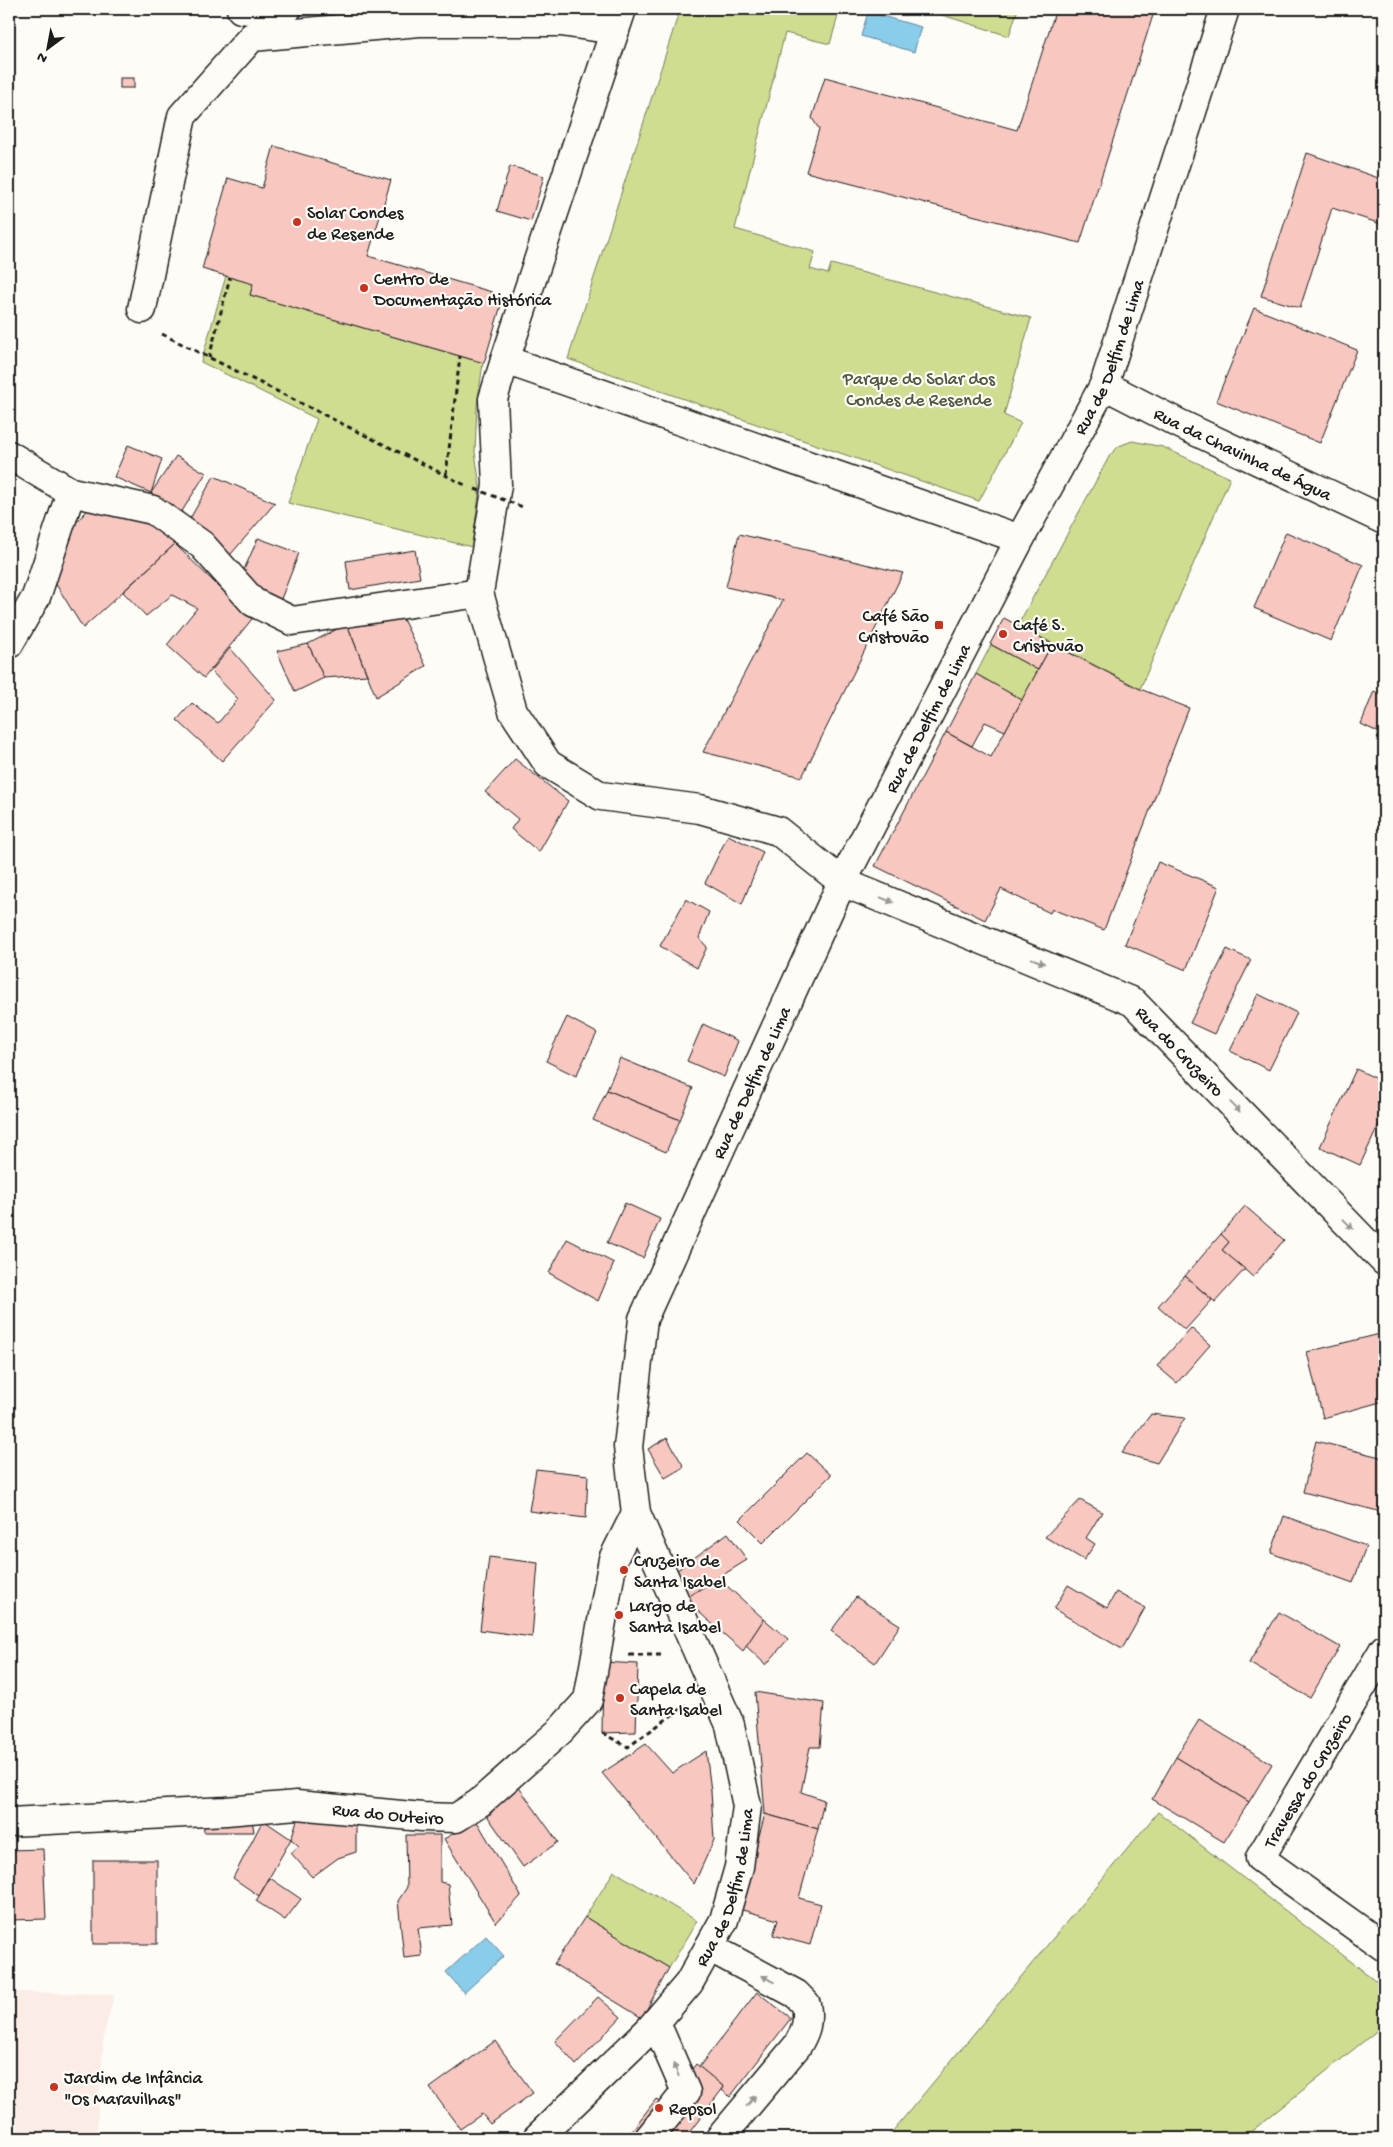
<svg xmlns="http://www.w3.org/2000/svg" width="1393" height="2147" font-family="'Gochi Hand',sans-serif">
  <style>
    .built { fill: #fbece6 }
    .green { fill: #cfdd91; stroke: #767c56 }
    .water { fill: #89cdeb; stroke: #5d8698 }
    .building { fill: #f7c7c0; stroke: #1c1c1c }
    .lines { fill: none; stroke-linecap: round; stroke-linejoin: round }
    .minor-casing { stroke: #1c1c1c; stroke-width: 31 }
    .major-casing { stroke: #1c1c1c; stroke-width: 31 }
    .path { stroke: #1c1c1c; stroke-width: 3; stroke-dasharray: 5 4; stroke-linecap: butt }
    .minor { stroke: #fdfcf7; stroke-width: 28 }
    .major { stroke: #fdfcf7; stroke-width: 28 }
    .path-bridge { stroke: #1c1c1c; stroke-width: 3; stroke-dasharray: 5 4; stroke-linecap: butt }
    .oneway { fill: #989794 }
    .poi-dot { fill: #c8321e; stroke: #fdfcf7; stroke-width: 2 }
    .labels { text-anchor: middle; stroke-width: 4.5; stroke-linejoin: round; paint-order: stroke }
    .poi-label { font-size: 18px; fill: #1c1c1c; stroke: #fdfcf7; text-anchor: start }
    .street-label { font-size: 18px; fill: #1c1c1c; stroke: #fdfcf7 }
    .park-label { font-size: 18px; fill: #52563f; stroke: #fdfcf7 }
  </style>
  <rect width="100%" height="100%" fill="#fdfcf7"/>
  <filter id="ink" filterUnits="userSpaceOnUse"><feTurbulence type="fractalNoise" baseFrequency=".02" numOctaves="2"/><feDisplacementMap in="SourceGraphic" scale="10" xChannelSelector="R" yChannelSelector="G"/><feConvolveMatrix kernelMatrix="1 2 1 2 8 2 1 2 1" color-interpolation-filters="sRGB"/></filter>
  <g filter="url(#ink)">
    <polygon class="built" points="9,1992 114,1994 104,2035 96,2138 9,2138"/>
    <g class="green">
      <polygon points="680,9 840,9 830,44 785,33 735,229 815,252 810,269 828,274 831,264 1031,318 1004,415 1021,423 979,501 568,359"/>
      <polygon points="923,9 1018,9 1009,36"/>
      <polygon points="226,276 253,284 250,295 483,363 477,406 475,452 480,487 472,547 288,503 317,419 201,362"/>
      <polygon points="1132,441 1163,447 1230,478 1140,689 1018,625 1110,455 1119,446"/>
      <polygon points="991,645 1038,670 1022,700 976,674"/>
      <polygon points="1158,1812 1384,1987 1384,2025 1243,2138 887,2138"/>
      <polygon points="614,1871 697,1921 669,1968 585,1917"/>
    </g>
    <g class="water">
      <polygon points="868,12 921,27 914,52 861,36"/>
      <polygon points="486,1936 504,1956 464,1993 446,1972"/>
    </g>
    <g class="building">
      <polygon points="1056,9 1155,9 1080,243 806,172 819,129 812,118 825,77 1017,130"/>
      <rect x="120" y="78" width="14" height="10"/>
      <polygon points="274,146 391,180 368,256 492,292 489,301 501,305 484,363 250,295 253,284 202,269 228,178 262,188"/>
      <polygon points="1307,153 1384,180 1384,225 1332,208 1300,308 1261,296"/>
      <polygon points="510,166 544,176 531,221 497,211"/>
      <polygon points="1254,308 1357,350 1320,443 1216,401"/>
      <polygon points="128,445 162,459 151,493 114,477"/>
      <polygon points="176,456 206,473 179,516 151,493"/>
      <polygon points="214,476 275,503 225,561 187,524"/>
      <polygon points="95,502 148,515 176,541 175,544 83,628 49,573 61,539"/>
      <polygon points="1286,532 1363,565 1331,641 1254,608"/>
      <polygon points="739,534 903,573 802,777 703,752 783,600 726,587"/>
      <polygon points="258,538 299,553 279,604 239,581"/>
      <polygon points="175,544 252,619 204,678 167,645 197,608 172,595 146,616 123,592"/>
      <polygon points="415,550 420,578 350,590 346,561"/>
      <polygon points="398,609 426,666 376,697 347,624"/>
      <polygon points="1004,618 1052,644 1038,670 990,644"/>
      <polygon points="347,624 367,675 324,678 308,644"/>
      <polygon points="308,644 324,678 295,692 277,651"/>
      <polygon points="1052,644 1140,689 1189,708 1104,930 1052,909 1050,913 1001,889 985,920 875,866 946,732 991,757"/>
      <polygon points="230,648 276,700 222,761 177,720 192,703 218,723 238,699 211,671"/>
      <polygon points="976,674 1022,700 1005,731 985,722 972,746 946,732"/>
      <polygon points="1374,691 1384,696 1384,735 1361,724"/>
      <polygon points="515,759 568,801 539,852 511,829 518,819 485,792"/>
      <polygon points="728,835 763,852 742,904 705,883"/>
      <polygon points="1158,862 1219,887 1186,970 1125,944"/>
      <polygon points="686,899 709,912 699,938 707,947 697,968 660,946"/>
      <polygon points="1227,949 1251,960 1214,1034 1190,1023"/>
      <polygon points="1258,994 1297,1013 1269,1070 1230,1051"/>
      <polygon points="567,1017 597,1033 576,1076 546,1061"/>
      <polygon points="703,1024 738,1041 724,1077 687,1061"/>
      <polygon points="620,1058 693,1088 680,1120 607,1090"/>
      <polygon points="1356,1069 1384,1082 1384,1114 1360,1165 1320,1147"/>
      <polygon points="607,1090 680,1120 666,1152 593,1120"/>
      <polygon points="625,1203 660,1219 643,1258 607,1243"/>
      <polygon points="1245,1206 1284,1240 1253,1277 1222,1250 1229,1242 1221,1234"/>
      <polygon points="1384,1211 1384,1229 1376,1221"/>
      <polygon points="1221,1234 1229,1242 1222,1250 1245,1269 1215,1302 1185,1276"/>
      <polygon points="567,1239 614,1263 598,1301 549,1273"/>
      <polygon points="1185,1276 1212,1300 1185,1330 1158,1306"/>
      <polygon points="1191,1328 1210,1345 1177,1383 1157,1366"/>
      <polygon points="1384,1333 1384,1401 1323,1418 1307,1352"/>
      <polygon points="1151,1414 1185,1418 1157,1463 1122,1453"/>
      <polygon points="667,1438 684,1467 665,1478 648,1449"/>
      <polygon points="1316,1441 1384,1458 1384,1487 1378,1511 1303,1492"/>
      <polygon points="807,1453 831,1475 763,1543 740,1520"/>
      <polygon points="536,1469 588,1475 586,1518 529,1511"/>
      <polygon points="1080,1500 1102,1512 1086,1538 1095,1544 1084,1560 1045,1537"/>
      <polygon points="1284,1516 1366,1546 1353,1583 1271,1553"/>
      <polygon points="728,1533 747,1560 684,1599 672,1574"/>
      <polygon points="489,1557 538,1563 532,1637 480,1630"/>
      <polygon points="718,1578 764,1619 743,1651 684,1599"/>
      <polygon points="1068,1585 1107,1608 1116,1592 1145,1608 1122,1649 1054,1609"/>
      <polygon points="856,1597 900,1625 875,1663 831,1631"/>
      <polygon points="1279,1612 1340,1647 1310,1698 1249,1663"/>
      <polygon points="764,1619 788,1639 766,1665 746,1646"/>
      <polygon points="603,1662 638,1664 636,1732 602,1733"/>
      <polygon points="755,1692 824,1703 820,1747 810,1747 801,1792 824,1800 818,1829 765,1814"/>
      <polygon points="1199,1720 1272,1764 1249,1802 1176,1757"/>
      <polygon points="646,1744 672,1773 706,1751 711,1791 714,1840 694,1884 602,1773"/>
      <polygon points="1176,1757 1249,1802 1224,1842 1152,1799"/>
      <polygon points="515,1782 558,1842 523,1867 488,1817"/>
      <polygon points="299,1814 356,1820 356,1852 338,1858 312,1877 291,1853 299,1846 291,1839"/>
      <polygon points="765,1814 818,1829 799,1898 821,1904 810,1945 773,1935 778,1920 739,1909"/>
      <polygon points="203,1819 252,1819 254,1832 204,1832"/>
      <polygon points="263,1820 291,1839 259,1896 233,1878"/>
      <polygon points="476,1820 521,1896 496,1923 444,1839"/>
      <polygon points="406,1835 440,1835 440,1882 448,1884 452,1925 418,1928 422,1956 404,1958 398,1901 407,1887"/>
      <polygon points="43,1849 46,1919 10,1920 9,1850"/>
      <rect x="93" y="1860" width="64" height="84"/>
      <polygon points="270,1878 301,1899 285,1920 256,1901"/>
      <polygon points="585,1917 669,1968 642,2018 554,1964"/>
      <polygon points="757,1992 791,2018 730,2097 722,2090 724,2087 699,2067"/>
      <polygon points="598,1997 621,2017 576,2065 555,2041"/>
      <polygon points="495,2041 533,2093 490,2124 482,2114 460,2129 430,2088"/>
      <polygon points="696,2064 724,2087 685,2138 629,2138 627,2137 656,2099 663,2106"/>
    </g>
    <g class="lines">
      <g class="minor-casing">
        <g id="minor">
          <polyline points="241,9 259,11 287,9"/>
          <path id="s1" d="M622,9l-117,351 -12,39 4,86 -18,108 34,118 35,53 53,32 99,13 78,22 64,51 291,120 251,259"/>
          <polyline points="142,309 182,116 252,37 419,22 561,22 615,30"/>
          <polyline points="505,360 1020,539"/>
          <path id="s2" d="M1104,385l76,39 204,96"/>
          <polyline points="9,455 71,492 153,510 202,545 253,602 292,621 479,593"/>
          <polyline points="9,644 36,597 71,492"/>
          <polyline points="1384,1649 1260,1858 1384,1947"/>
          <path id="s3" d="M9,1822l217,-11 71,-6 125,12 34,1 23,-15 81,-72 28,-31 25,-141 23,-46"/>
          <path d="M709,1947l87,47 10,10c3,17 0,27 -9,42l-77,92"/>
          <polyline points="649,2138 686,2092 656,2023"/>
        </g>
      </g>
      <g class="major-casing">
        <g id="major">
          <path id="s4" d="M537,2138l112,-108 40,-47 35,-63 15,-53 8,-61 -17,-81 -94,-212 -8,-66 15,-128 199,-437 178,-343 84,-154 121,-376"/>
        </g>
      </g>
      <g class="path">
        <polyline points="162,334 465,485"/>
        <polyline points="209,358 230,277"/>
        <polyline points="446,475 460,356"/>
        <polyline points="629,1655 663,1655"/>
        <polyline points="602,1733 628,1747 686,1705"/>
      </g>
      <use href="#minor" class="minor"/>
      <use href="#major" class="major"/>
      <polyline class="path-bridge" points="475,489 523,507"/>
    </g>
    <defs><path id="oneway-solid" d="M-6-.8H1V-3.2L6.5 0L1 3.2V.8H-6Z" transform="scale(1.25)"/></defs>
    <g class="oneway">
      <use href="#oneway-solid" transform="translate(887 900) rotate(22)"/>
      <use href="#oneway-solid" transform="translate(1038 961) rotate(22)"/>
      <use href="#oneway-solid" transform="translate(1235 1107) rotate(46)"/>
      <use href="#oneway-solid" transform="translate(1348 1224) rotate(46)"/>
      <use href="#oneway-solid" transform="translate(768 1979) rotate(-151)"/>
      <use href="#oneway-solid" transform="translate(676 2070) rotate(-114)"/>
      <use href="#oneway-solid" transform="translate(751 2101) rotate(-50)"/>
    </g>
  </g>
  <g class="poi-dot">
    <circle cx="297" cy="222" r="5"/>
    <circle cx="364" cy="288" r="5"/>
    <rect x="934" y="620" width="10" height="10" rx="2.5"/>
    <circle cx="1003" cy="634" r="5"/>
    <circle cx="624" cy="1570" r="5"/>
    <circle cx="619" cy="1615" r="5"/>
    <circle cx="620" cy="1698" r="5"/>
    <circle cx="54" cy="2087" r="5"/>
    <circle cx="659" cy="2108" r="5"/>
  </g>
  <g class="labels">
    <g class="poi-label">
      <text x="307" y="218">Solar Condes<tspan x="307" dy="21">de Resende</tspan></text>
      <text x="374" y="284">Centro de<tspan x="374" dy="21">Documentação Histórica</tspan></text>
      <text x="929" y="621" text-anchor="end">Café São<tspan x="929" dy="21">Cristovão</tspan></text>
      <text x="1013" y="630">Café S.<tspan x="1013" dy="21">Cristovão</tspan></text>
      <text x="634" y="1566">Cruzeiro de<tspan x="634" dy="21">Santa Isabel</tspan></text>
      <text x="629" y="1611">Largo de<tspan x="629" dy="21">Santa Isabel</tspan></text>
      <text x="630" y="1694">Capela de<tspan x="630" dy="21">Santa Isabel</tspan></text>
      <text x="64" y="2083">Jardim de Infância<tspan x="64" dy="21">"Os Maravilhas"</tspan></text>
      <text x="669" y="2114">Repsol</text>
    </g>
    <g class="street-label">
      <text dy="6" stroke="none"><textPath href="#s4" startOffset="1986">Rua de Delfim de Lima</textPath></text>
      <text dy="6" stroke="none"><textPath href="#s2" startOffset="155">Rua da Chavinha de Água</textPath></text>
      <text dy="6" stroke="none"><textPath href="#s4" startOffset="1581">Rua de Delfim de Lima</textPath></text>
      <text dy="6" stroke="none"><textPath href="#s1" startOffset="1500">Rua do Cruzeiro</textPath></text>
      <text dy="6" stroke="none"><textPath href="#s4" startOffset="1176">Rua de Delfim de Lima</textPath></text>
      <text transform="translate(1307 1780) rotate(-59)" y="6">Travessa do Cruzeiro</text>
      <text dy="6" stroke="none"><textPath href="#s3" startOffset="380">Rua do Outeiro</textPath></text>
      <text dy="6" stroke="none"><textPath href="#s4" startOffset="321">Rua de Delfim de Lima</textPath></text>
    </g>
    <g class="park-label">
      <text x="919" y="384">Parque do Solar dos<tspan x="919" dy="21">Condes de Resende</tspan></text>
    </g>
  </g>
  <rect width="1393" height="2147" fill="none" stroke="#fdfcf7" stroke-width="30"/>
  <rect x="15" y="15" width="1363" height="2117" fill="none" stroke="#1c1c1c" stroke-width="2" filter="url(#ink)"/>
  <g transform="translate(48 48) rotate(212)" stroke="#fdfcf7" stroke-width="4" paint-order="stroke">
  <path d="M0-4L9 19L0 12L-9 19Z" fill="#1c1c1c"/>
  <text y="-8" font-size="14" font-weight="bold" text-anchor="middle" fill="#1c1c1c">N</text>
  </g>
</svg>
